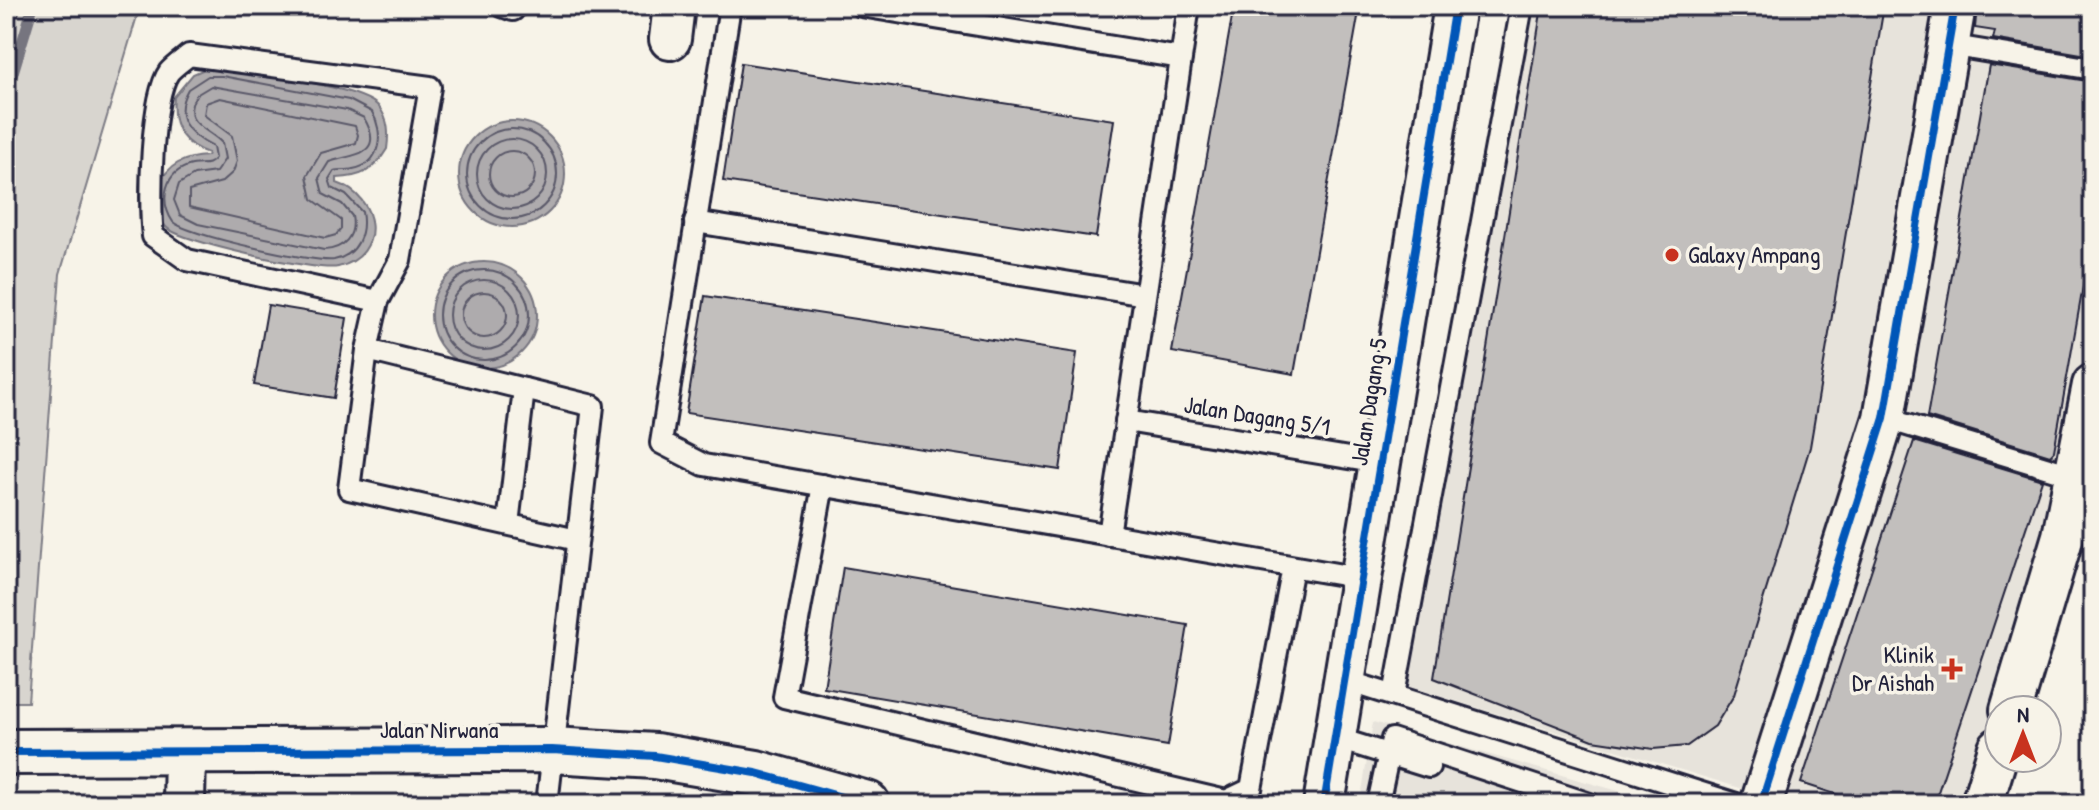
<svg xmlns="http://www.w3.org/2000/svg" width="2099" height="810" font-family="'Patrick Hand',sans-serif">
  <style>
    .built { fill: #e7e3db }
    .green { fill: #d8d5cf; stroke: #7d7c85; stroke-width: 2 }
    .water { fill: #aeabad; stroke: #76747f; stroke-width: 2 }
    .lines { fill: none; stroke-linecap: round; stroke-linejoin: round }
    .shore { stroke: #5a5969; stroke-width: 2 }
    .stream { stroke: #76747f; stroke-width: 11 }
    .building { fill: #c2bfbd; stroke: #22223b; stroke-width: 2 }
    .lane-casing { stroke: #22223b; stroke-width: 26 }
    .street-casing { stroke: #22223b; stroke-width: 46 }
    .secondary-casing { stroke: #22223b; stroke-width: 50 }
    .lane { stroke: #f7f3e8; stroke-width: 20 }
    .street { stroke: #f7f3e8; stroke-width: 40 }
    .secondary { stroke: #f7f3e8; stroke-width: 44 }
    .cycleway-casing { stroke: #f7f3e8; stroke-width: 13 }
    .cycleway { stroke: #0057b8; stroke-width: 8 }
    .poi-dot { fill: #c8321e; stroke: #f7f3e8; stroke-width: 3 }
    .labels { text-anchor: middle; stroke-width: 7; stroke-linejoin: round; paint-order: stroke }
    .poi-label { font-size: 24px; fill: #22223b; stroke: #f7f3e8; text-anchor: start }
    .street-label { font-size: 24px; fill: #22223b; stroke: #f7f3e8 }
  </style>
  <rect width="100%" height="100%" fill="#f7f3e8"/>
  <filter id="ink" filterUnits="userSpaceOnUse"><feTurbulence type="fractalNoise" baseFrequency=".0125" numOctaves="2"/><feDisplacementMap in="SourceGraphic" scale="16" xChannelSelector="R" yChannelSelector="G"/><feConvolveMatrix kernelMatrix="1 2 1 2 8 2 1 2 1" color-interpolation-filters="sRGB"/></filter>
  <g filter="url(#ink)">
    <g class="built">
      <polygon points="1532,6 2093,6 2093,321 2050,527 1968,804 1792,804 1404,685"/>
      <polygon points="1373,722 1665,804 1360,804"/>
    </g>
    <polygon class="green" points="20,6 140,6 60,274 28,702 6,702 6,51"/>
    <g class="water">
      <path d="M207,68h15c31,6 140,18 157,39 10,13 10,27 8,42 -13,22 -26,28 -50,29v5c42,14 50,72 1,84 -20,5 -159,-25 -172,-40 -10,-12 -8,-27 -8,-42 11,-21 26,-28 49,-29l1,-3c-27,-9 -37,-28 -34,-56l19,-23z"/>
      <circle cx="512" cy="174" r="53"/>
      <circle cx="484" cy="315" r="53"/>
    </g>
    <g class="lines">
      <g class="shore">
        <path d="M208,76h14l127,24 23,12c12,20 10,52 -19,57 -6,2 -13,0 -19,2l-5,8 3,9 14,7 16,17c4,21 -4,43 -28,48 -21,3 -146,-25 -161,-38 -14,-21 -9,-51 19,-57 11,-2 16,2 23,-7l-2,-11c-25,-13 -41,-30 -25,-58z"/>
        <path d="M211,86l136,24 17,8c23,39 -14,36 -35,44l-10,16 4,16 19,10 10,12c4,20 -8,33 -28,34l-126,-26 -18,-9 -6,-15 5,-16 15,-9 22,-3 9,-13 -3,-16c-15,-16 -42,-19 -26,-48z"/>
        <polygon points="220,98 355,126 358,135 356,143 321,153 307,176 312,199 341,220 341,229 336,235 325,238 189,207 189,191 222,182 233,172 237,161 232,136 204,115 206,103"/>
        <circle cx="512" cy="174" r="45"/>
        <circle cx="512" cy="174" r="35"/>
        <circle cx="512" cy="174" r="23"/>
        <circle cx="484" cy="315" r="45"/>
        <circle cx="484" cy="315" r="35"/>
        <circle cx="484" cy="315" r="23"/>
      </g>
      <polyline class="stream" points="6,96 33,6"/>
    </g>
    <g class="building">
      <polygon points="1234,6 1360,6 1294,374 1172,352"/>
      <polygon points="1542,6 1884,6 1810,447 1734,695 1715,726 1687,746 1653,749 1593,740 1434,678"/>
      <polygon points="1977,6 2093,6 2093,56 1993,39 1995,31 1975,28"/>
      <polygon points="741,63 1114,120 1096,237 723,181"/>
      <polygon points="1989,65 2093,82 2093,230 2054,451 2050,455 1927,417"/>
      <polygon points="705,296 1077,353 1060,470 686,413"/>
      <polygon points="268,305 347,318 334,398 254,385"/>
      <polygon points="1914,441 2042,480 1934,804 1866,804 1801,783"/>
      <polygon points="843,567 1188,625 1168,746 824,688"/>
    </g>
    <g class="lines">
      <g class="lane-casing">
        <g id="lane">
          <polyline points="502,6 513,10"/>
          <polyline points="730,6 661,443 704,465 1360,578"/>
          <polyline points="861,6 1181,58"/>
          <polyline points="1948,45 2093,69"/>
          <polyline points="695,222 1145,295"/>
          <path d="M378,301l-191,-41 -34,-24c-4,-33 -2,-139 16,-164 5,-6 14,-12 20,-17l241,32 -30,173 -22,41 -11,49 226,56 -46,398"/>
          <polyline points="367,350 349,489 577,540"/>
          <polyline points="1884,418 2075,476"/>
          <polyline points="1126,421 1379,463"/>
          <polyline points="823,485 784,697 1226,801 1251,789 1293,567"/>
          <polyline points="508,524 524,389"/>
          <polyline points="1109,535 1189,6"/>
          <polyline points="1344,680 1736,804"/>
          <polyline points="1394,695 1522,6"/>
          <polyline points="1336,738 1429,767"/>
          <polyline points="1378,804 1392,739 1590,804"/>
        </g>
      </g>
      <g class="street-casing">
        <g id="street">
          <polyline points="670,39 674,6"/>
          <polyline points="2011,710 2063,536 2093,385"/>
          <polyline points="184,804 185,752"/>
          <polyline points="1324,804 1455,6"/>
          <polyline points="1761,804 1884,418 1955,6"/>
          <polyline points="1982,804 1999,748"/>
        </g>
      </g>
      <g class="secondary-casing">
        <polyline id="secondary" points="6,752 552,750 655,756 756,773 867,804"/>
      </g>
      <use href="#lane" class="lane"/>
      <use href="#street" class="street"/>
      <use href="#secondary" class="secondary"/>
      <g class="cycleway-casing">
        <g id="cycleway">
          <polyline points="6,752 552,750 655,756 756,773 867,804"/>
          <polyline points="1324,804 1455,6"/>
          <polyline points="1761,804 1884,418 1955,6"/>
        </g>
      </g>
      <use href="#cycleway" class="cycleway"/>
    </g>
  </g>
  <g class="poi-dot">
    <circle cx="1672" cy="255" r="8"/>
    <path d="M1948 657h8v8h8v8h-8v8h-8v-8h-8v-8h8z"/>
  </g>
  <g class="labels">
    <g class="poi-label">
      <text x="1688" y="263">Galaxy Ampang</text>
      <text x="1934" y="663" text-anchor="end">Klinik<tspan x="1934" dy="28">Dr Aishah</tspan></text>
    </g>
    <g class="street-label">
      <text transform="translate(1369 402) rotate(-81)" y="8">Jalan Dagang 5</text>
      <text transform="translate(1257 416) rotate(9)" y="8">Jalan Dagang 5/1</text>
      <text x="439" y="738">Jalan Nirwana</text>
    </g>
  </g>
  <rect width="2099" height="810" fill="none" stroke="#f7f3e8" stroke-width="32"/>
  <rect x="16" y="16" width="2067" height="778" fill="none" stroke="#22223b" stroke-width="3" filter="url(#ink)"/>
  <g transform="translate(2023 734)"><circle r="38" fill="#f7f3e8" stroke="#a29fa3" stroke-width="2"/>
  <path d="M0-6L14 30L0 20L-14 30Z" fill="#c8321e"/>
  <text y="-12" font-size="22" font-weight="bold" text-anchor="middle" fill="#22223b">N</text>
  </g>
</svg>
